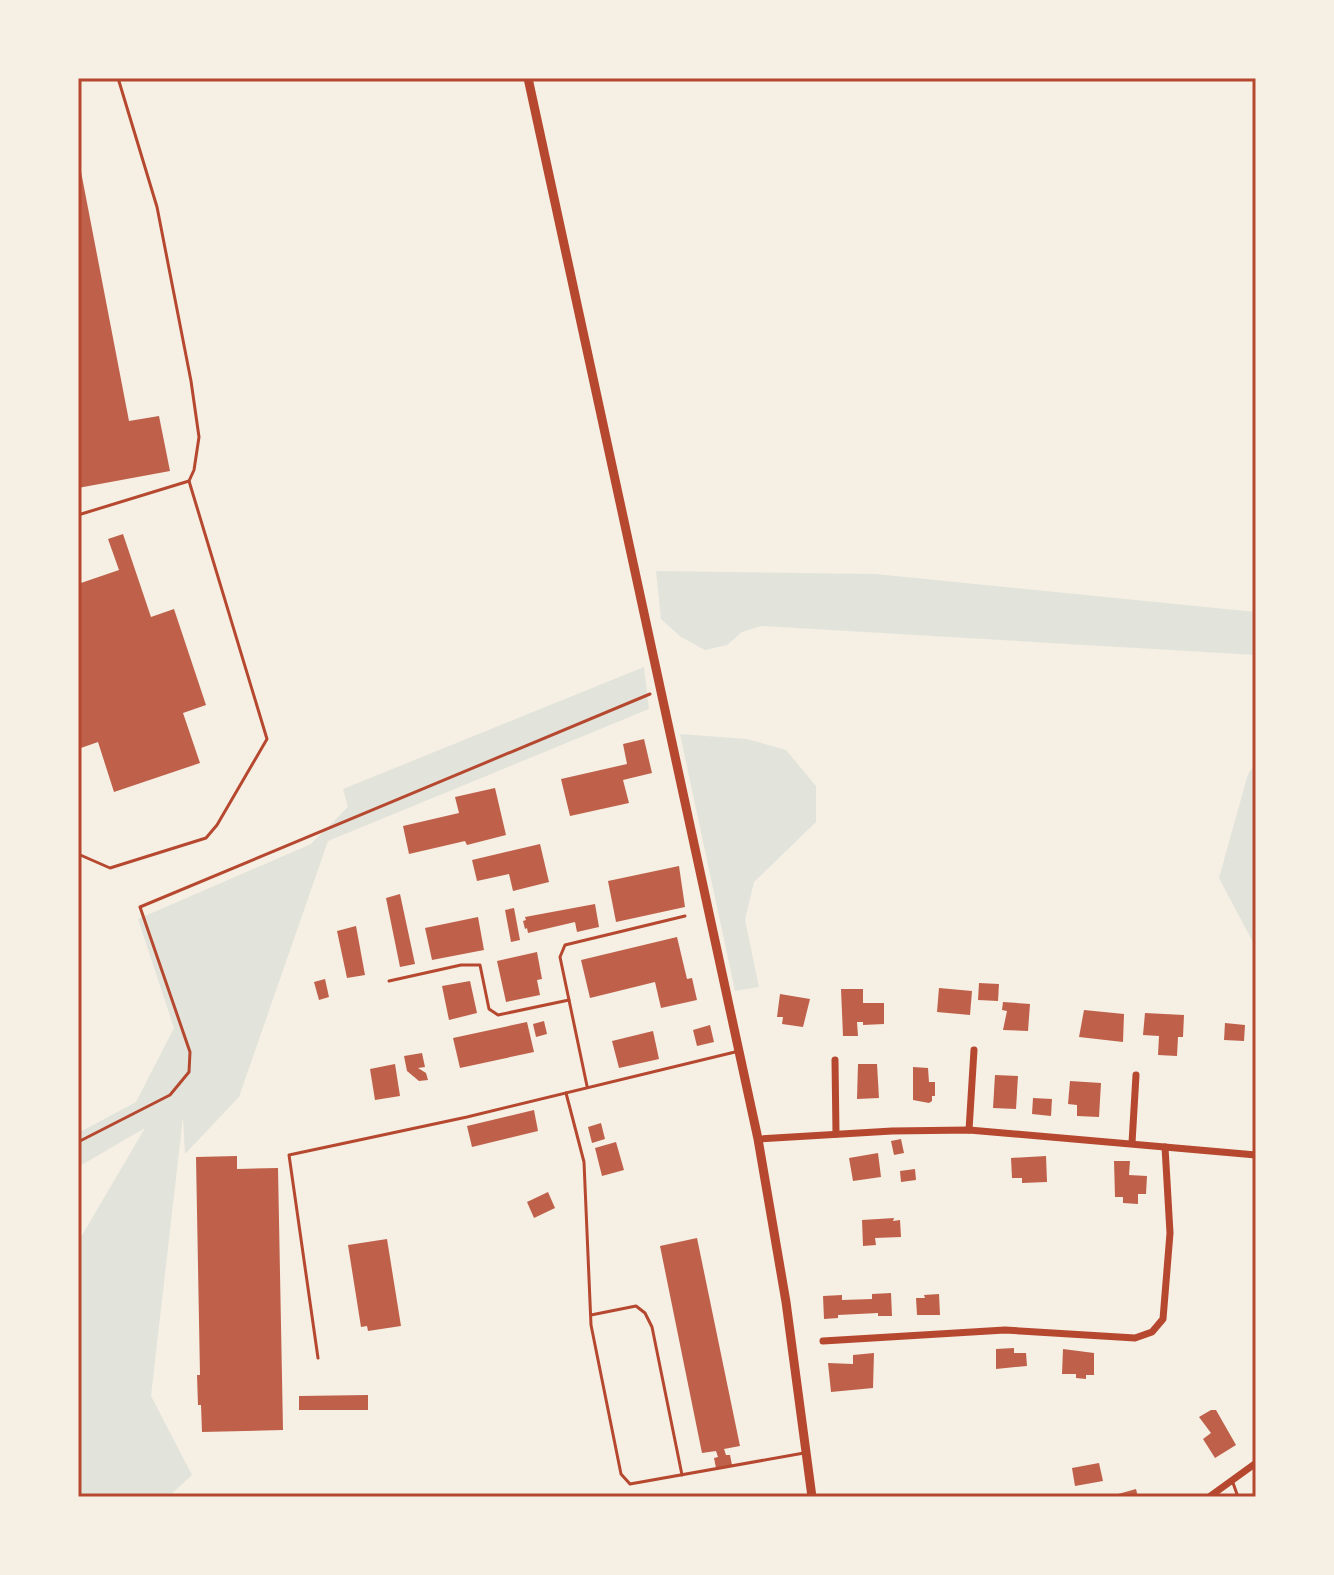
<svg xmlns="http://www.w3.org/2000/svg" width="1334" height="1575" font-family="'Exo 2',sans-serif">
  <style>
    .green { fill: #e2e4dc }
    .building { fill: #bf614a }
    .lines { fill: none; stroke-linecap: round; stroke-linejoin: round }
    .path { stroke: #b5482f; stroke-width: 3 }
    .service { stroke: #b5482f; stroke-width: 3 }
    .minor { stroke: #b5482f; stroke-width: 7 }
    .secondary { stroke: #b5482f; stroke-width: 9 }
    .neatline { fill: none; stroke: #b5482f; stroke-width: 3 }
  </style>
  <rect width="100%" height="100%" fill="#f6efe4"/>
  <g class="green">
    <polygon points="656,571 876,574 1256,612 1256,655 761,626 742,632 727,645 705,650 681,637 661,619"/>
    <polygon points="644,667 649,709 328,841 239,1097 185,1154 183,1117 151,1396 192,1475 168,1497 78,1497 78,1242 145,1128 78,1167 78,1133 136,1102 174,1028 138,919 311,844 348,807 343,789"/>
    <polygon points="680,734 747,739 786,750 816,786 816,822 754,882 745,920 759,987 735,991"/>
    <polygon points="1256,763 1256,948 1219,878 1248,774"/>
  </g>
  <g class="building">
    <polygon points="78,156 129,421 159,416 170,471 78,488"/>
    <polygon points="123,534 151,617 174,609 206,705 183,713 200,763 114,792 98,742 78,749 78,584 119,570 108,539"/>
    <polygon points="644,739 652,773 623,780 629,803 570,816 561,779 627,764 623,744"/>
    <polygon points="495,788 506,835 467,845 465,841 409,854 403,826 459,813 455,797"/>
    <polygon points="540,844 549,882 513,891 509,874 477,881 472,860"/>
    <polygon points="679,866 685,907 616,922 608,881"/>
    <polygon points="400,894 415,964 400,967 386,898"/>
    <polygon points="595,904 599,927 577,932 575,922 528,933 527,928 525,929 523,921 526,920 525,917"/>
    <polygon points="514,908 520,940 511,942 505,910"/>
    <polygon points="478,917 484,950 432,960 425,928"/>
    <polygon points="356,926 365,975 347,978 337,931"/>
    <polygon points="677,937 687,979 692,978 697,1000 661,1008 655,982 590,998 581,960"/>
    <polygon points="537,952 542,979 537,980 540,995 506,1002 497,961"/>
    <polygon points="325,979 329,997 319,1000 314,982"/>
    <polygon points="470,981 477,1013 449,1020 442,986"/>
    <polygon points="979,983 999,984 998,1001 978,1000"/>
    <polygon points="939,988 972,991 970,1015 937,1012"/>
    <polygon points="841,989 863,989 863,1003 884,1003 884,1024 863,1025 863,1022 857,1022 858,1036 843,1036"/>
    <polygon points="780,994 810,999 803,1027 782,1024 783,1017 777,1017"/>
    <polygon points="1003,1002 1030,1004 1028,1031 1003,1030 1007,1011 1002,1010"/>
    <polygon points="1084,1010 1124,1014 1123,1042 1079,1037"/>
    <polygon points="1145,1013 1184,1015 1183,1037 1178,1037 1177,1056 1158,1055 1159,1036 1143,1035"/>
    <polygon points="544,1021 547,1034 536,1037 533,1024"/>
    <polygon points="527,1022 534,1052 460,1068 453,1038"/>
    <polygon points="1225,1023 1245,1025 1244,1041 1224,1040"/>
    <polygon points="710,1025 714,1042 697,1046 693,1030"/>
    <polygon points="653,1031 659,1059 619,1068 612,1041"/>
    <polygon points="422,1053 425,1067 418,1068 426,1073 428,1080 419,1081 407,1071 404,1056"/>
    <polygon points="395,1064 400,1096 375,1100 370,1069"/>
    <polygon points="858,1064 877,1064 879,1098 857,1099"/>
    <polygon points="913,1067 928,1068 929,1082 935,1082 935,1096 932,1096 932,1101 929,1103 913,1100"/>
    <polygon points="995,1075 1018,1076 1016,1109 993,1108"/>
    <polygon points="1070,1081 1101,1083 1099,1117 1077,1116 1077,1105 1068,1104"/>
    <polygon points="1033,1098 1052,1099 1051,1116 1032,1114"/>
    <polygon points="534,1110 538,1131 472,1147 467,1126"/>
    <polygon points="601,1123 605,1139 592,1143 588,1127"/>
    <polygon points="901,1139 904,1153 894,1155 891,1141"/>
    <polygon points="616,1142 624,1170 602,1176 595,1148"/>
    <polygon points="878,1153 881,1177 853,1181 849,1158"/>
    <polygon points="237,1156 237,1169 278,1168 283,1430 202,1432 201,1405 198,1405 197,1375 200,1375 196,1157"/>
    <polygon points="1046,1156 1047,1182 1022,1183 1022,1178 1012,1178 1011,1158"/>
    <polygon points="1114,1161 1130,1161 1129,1175 1147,1176 1146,1194 1138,1194 1138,1204 1123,1203 1123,1197 1115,1197"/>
    <polygon points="915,1169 916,1180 901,1182 900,1171"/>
    <polygon points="548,1192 555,1208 534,1218 527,1202"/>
    <polygon points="894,1218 893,1221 900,1220 901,1237 875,1238 876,1245 863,1246 862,1220"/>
    <polygon points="697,1238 740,1446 724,1449 726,1455 730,1455 732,1465 716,1468 714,1458 718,1457 716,1451 702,1453 660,1246"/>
    <polygon points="387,1239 401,1326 368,1331 367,1326 361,1327 348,1245"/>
    <polygon points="891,1293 892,1316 878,1316 878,1313 838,1315 838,1318 824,1319 823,1296 842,1295 842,1300 872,1299 872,1294"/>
    <polygon points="939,1294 940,1315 917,1315 916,1298 925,1298 924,1295"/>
    <polygon points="1014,1348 1014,1353 1026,1353 1027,1366 996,1369 996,1349"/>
    <polygon points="1063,1349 1094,1353 1094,1375 1086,1375 1086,1379 1076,1378 1076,1374 1062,1374"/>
    <polygon points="874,1353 873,1388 831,1392 828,1363 853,1364 853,1355"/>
    <polygon points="368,1395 368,1410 299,1410 299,1396"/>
    <polygon points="1211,1410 1216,1410 1236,1445 1215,1458 1203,1439 1211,1433 1199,1417"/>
    <polygon points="1099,1463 1103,1481 1075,1486 1072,1468"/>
    <polygon points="1136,1489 1138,1497 1111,1497 1111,1496"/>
  </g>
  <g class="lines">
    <polyline class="path" points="78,1142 170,1095 189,1072 190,1052 140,907 650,694"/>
    <g class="service">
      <polyline points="78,515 189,481"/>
      <polyline points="78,854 110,868 206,838 217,825 267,739 189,481 194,470 199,437 191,381 157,207 118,78"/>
      <polyline points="389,981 461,965 480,965 489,1009 498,1015 569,1000"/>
      <polyline points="587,1086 560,957 565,945 685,916"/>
      <polyline points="566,1093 584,1162 591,1325 621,1474 630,1484 804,1453"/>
      <polyline points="591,1315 636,1306 645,1313 652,1327 682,1475"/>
      <polyline points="318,1358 289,1155 467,1117 735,1052"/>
      <polyline points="1232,1480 1238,1497"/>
    </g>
    <g class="minor">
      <polyline points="835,1060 836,1134"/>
      <polyline points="969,1130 974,1050"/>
      <polyline points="758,1139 892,1131 969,1130 1256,1155"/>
      <polyline points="1132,1143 1136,1075"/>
      <polyline points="823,1341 1005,1330 1135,1338 1152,1332 1163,1319 1170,1233 1165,1147"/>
      <polyline points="1209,1497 1256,1463"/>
    </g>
    <polyline class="secondary" points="528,78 758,1139 786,1302 812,1497"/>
  </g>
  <rect width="1334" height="1575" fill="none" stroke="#f6efe4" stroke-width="160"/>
  <rect x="80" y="80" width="1174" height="1415" class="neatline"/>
</svg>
